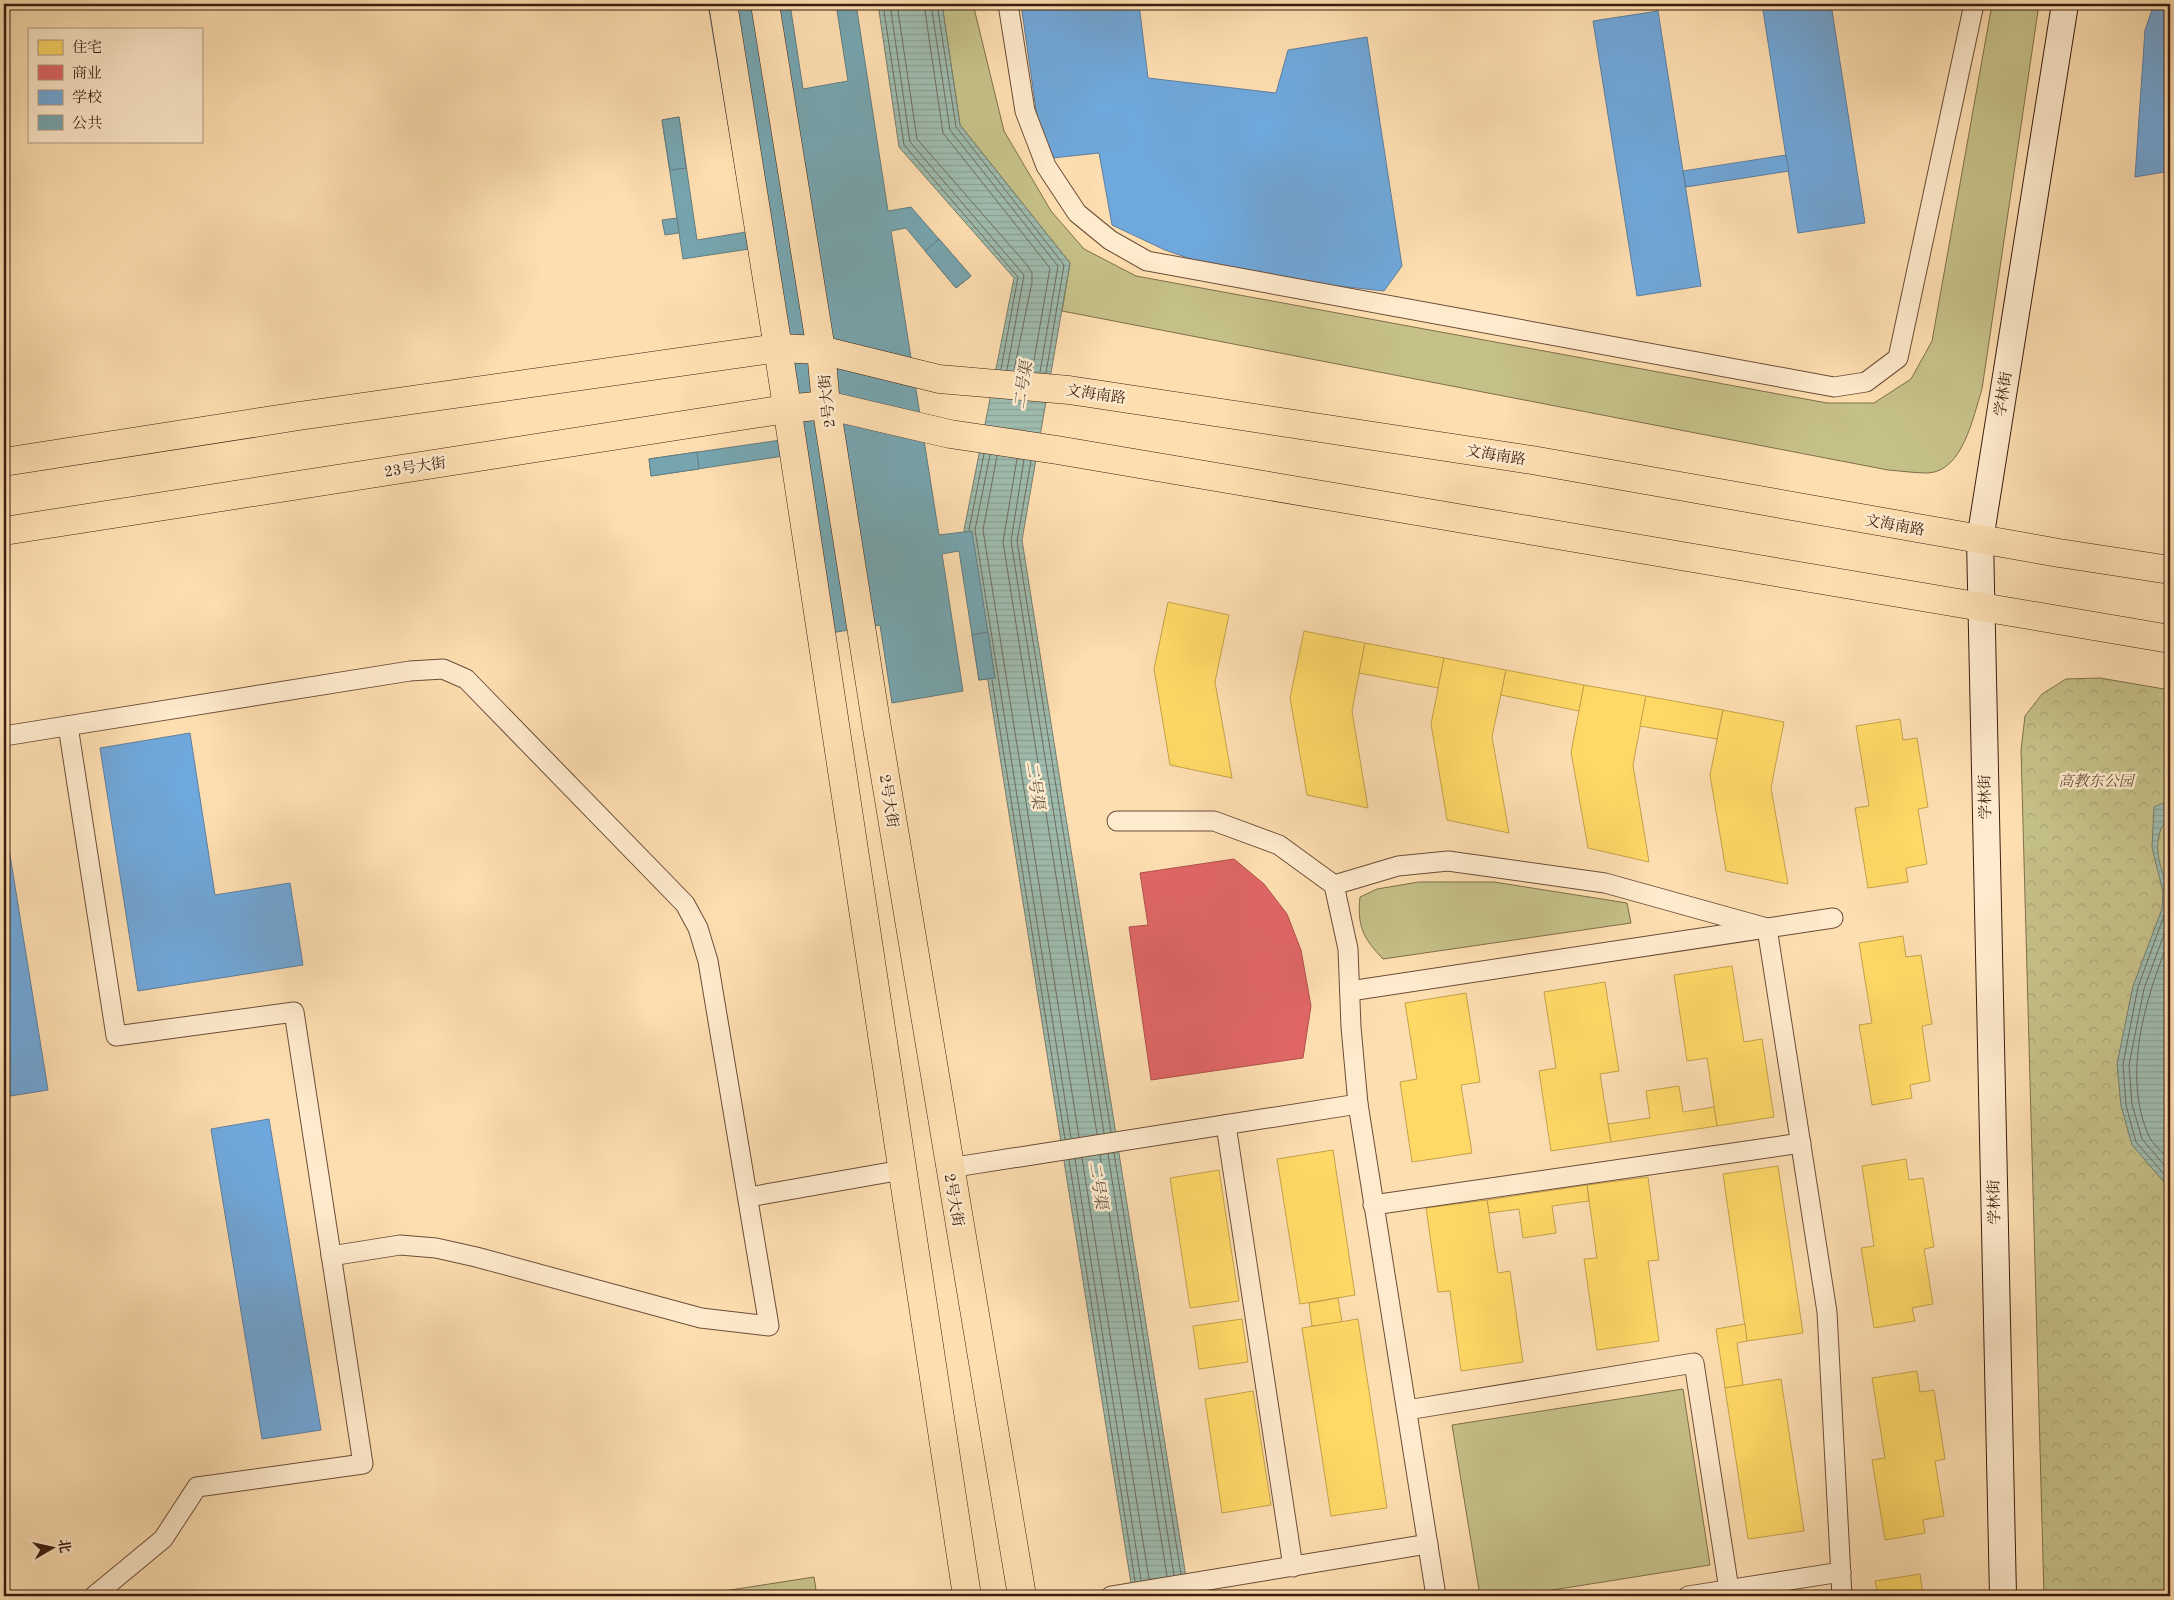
<svg xmlns="http://www.w3.org/2000/svg" width="2174" height="1600" font-family="'Old Standard TT','Noto Serif SC',serif">
  <style>
    .grass { fill: #c5c088; stroke: #806e4b }
    .park { fill: url(#park-crowns); stroke: #806e4b }
    .water { fill: url(#water-rules); stroke: #777c6e }
    .homes { fill: #ffd966; stroke: #c4a14c }
    .shops { fill: #e06666; stroke: #af504c }
    .schools { fill: #6fa8dc; stroke: #607e9e }
    .public { fill: #76a5af; stroke: #657c7f }
    .lines { fill: none; stroke-linecap: round; stroke-linejoin: round }
    .shore { stroke: #6e6c5e; stroke-width: 1 }
    .minor-casing { stroke: #6c4d37; stroke-width: 21 }
    .secondary-casing { stroke: #3c1d0e; stroke-width: 28 }
    .primary-casing { stroke: #3c1d0e; stroke-width: 29 }
    .minor { stroke: #feeacc; stroke-width: 19 }
    .secondary { stroke: #feeacc; stroke-width: 26 }
    .primary { stroke: #fddeb1; stroke-width: 28 }
    .labels { text-anchor: middle; stroke-width: 5; stroke-linejoin: round; paint-order: stroke }
    .street-label { font-size: 15px; fill: #3c1d0e; stroke: #feeacc }
    .park-label { font-size: 15px; font-style: italic; fill: #654e33; stroke: #feeacc }
    .water-label { font-size: 16px; font-style: italic; fill: #5a4d3e; stroke: #feeacc }
  </style>
  <defs>
    <pattern id="park-crowns" width="20" height="18" patternUnits="userSpaceOnUse" patternTransform="scale(1.25)"><rect width="20" height="18" fill="#c5c088"/><path d="M2 6a3 3 0 1 1 6 0M12 15a3 3 0 1 1 6 0" fill="none" stroke="#aaa574"/></pattern>
    <pattern id="water-rules" width="6" height="5" patternUnits="userSpaceOnUse" patternTransform="scale(1.25)"><rect width="6" height="5" fill="#9fbcae"/><path d="M0 2.5h6" fill="none" stroke="#8aa194"/></pattern>
  </defs>
  <rect width="100%" height="100%" fill="#fddeb1"/>
  <filter id="stains"><feTurbulence type="fractalNoise" baseFrequency=".004" numOctaves="4"/><feColorMatrix values="0 0 0 0 .2 0 0 0 0 .09 0 0 0 0 .02 0 0 0 .5 -.17"/></filter>
  <radialGradient id="worn" r=".72"><stop offset=".6" stop-color="#630" stop-opacity="0"/><stop offset="1" stop-color="#630" stop-opacity=".3"/></radialGradient>
  <g class="grass">
    <path d="M942,4h31l31,127 47,80 33,38 52,27 691,127h47l37,-24 21,-38 60,-337h47l-57,385c-9,28 -19,82 -54,84 -13,0 -27,-2 -40,-3l-826,-159 8,-48 -110,-138z"/>
    <path d="M1419,882h75l133,21 4,20 -248,36c-20,-21 -26,-33 -23,-62l17,-8z"/>
    <polygon points="1683,1389 1710,1565 1515,1596 1480,1596 1452,1425"/>
    <polygon points="814,1577 817,1596 692,1596"/>
  </g>
  <polygon class="park" points="2100,678 2170,690 2170,1596 2044,1596 2021,750 2025,716 2042,694 2066,679"/>
  <g class="water">
    <polygon points="878,4 942,4 960,125 1070,263 1022,540 1189,1596 1133,1596 964,530 1014,278 899,147"/>
    <path d="M2170,800v17c-21,18 -11,52 0,73v299l-38,-44 -11,-39 -4,-42 16,-78 29,-77 1,-17 -11,-45 2,-40z"/>
  </g>
  <g class="homes">
    <polygon points="1168,602 1229,615 1215,682 1232,778 1170,765 1154,669"/>
    <polygon points="1304,631 1365,643 1352,711 1368,808 1307,795 1290,698"/>
    <polygon points="1365,643 1444,658 1438,688 1359,673"/>
    <polygon points="1444,658 1506,670 1492,737 1509,833 1447,820 1431,724"/>
    <polygon points="1506,670 1584,685 1579,711 1501,695"/>
    <polygon points="1584,685 1646,696 1633,765 1649,862 1588,848 1571,752"/>
    <polygon points="1646,696 1723,710 1717,739 1640,726"/>
    <polygon points="1723,710 1784,722 1771,788 1788,884 1726,871 1710,775"/>
    <polygon points="1900,719 1903,740 1917,738 1928,807 1918,809 1927,864 1906,868 1908,882 1868,888 1855,808 1869,806 1856,726"/>
    <polygon points="1903,936 1906,957 1921,955 1932,1024 1922,1026 1930,1081 1910,1085 1912,1098 1872,1105 1859,1025 1872,1023 1859,943"/>
    <polygon points="1732,966 1744,1042 1762,1039 1774,1117 1717,1126 1707,1058 1687,1061 1674,975"/>
    <polygon points="1605,982 1619,1071 1600,1074 1611,1142 1551,1151 1539,1071 1556,1068 1544,992"/>
    <polygon points="1466,993 1480,1082 1461,1085 1472,1153 1412,1162 1400,1082 1417,1079 1405,1003"/>
    <polygon points="1679,1086 1683,1112 1714,1107 1717,1126 1611,1142 1608,1124 1650,1118 1646,1091"/>
    <polygon points="1333,1150 1355,1295 1300,1304 1277,1159"/>
    <polygon points="1906,1159 1909,1180 1923,1178 1934,1247 1924,1249 1933,1304 1912,1308 1915,1321 1874,1328 1861,1248 1874,1246 1862,1166"/>
    <polygon points="1778,1166 1803,1333 1747,1341 1723,1174"/>
    <polygon points="1219,1170 1239,1301 1190,1308 1170,1178"/>
    <polygon points="1648,1177 1659,1260 1648,1261 1659,1341 1597,1350 1584,1259 1597,1258 1587,1185"/>
    <polygon points="1587,1185 1589,1201 1552,1206 1556,1233 1523,1238 1519,1209 1489,1213 1487,1200"/>
    <polygon points="1487,1200 1498,1273 1510,1271 1523,1362 1461,1371 1450,1291 1438,1292 1426,1208"/>
    <polygon points="1338,1298 1342,1322 1312,1326 1309,1303"/>
    <polygon points="1242,1319 1248,1362 1199,1369 1193,1326"/>
    <polygon points="1358,1319 1387,1508 1331,1516 1302,1328"/>
    <polygon points="1745,1324 1747,1341 1737,1343 1743,1385 1725,1388 1716,1329"/>
    <polygon points="1917,1371 1920,1392 1934,1390 1945,1459 1935,1461 1944,1516 1923,1520 1925,1533 1885,1540 1872,1460 1885,1458 1872,1378"/>
    <polygon points="1781,1379 1804,1531 1748,1539 1725,1388"/>
    <polygon points="1253,1391 1271,1505 1222,1513 1205,1399"/>
    <polygon points="1920,1574 1923,1595 1937,1593 1937,1596 1878,1596 1875,1581"/>
  </g>
  <polygon class="shops" points="1234,859 1264,884 1287,914 1301,950 1311,1006 1303,1058 1151,1080 1129,927 1148,925 1140,873"/>
  <g class="schools">
    <polygon points="1021,4 1139,4 1148,78 1276,93 1288,50 1367,37 1402,266 1384,291 1237,275 1165,250 1112,225 1099,153 1043,159"/>
    <polygon points="1762,4 1831,4 1865,223 1798,233"/>
    <polygon points="2154,4 2170,4 2170,171 2135,177 2145,30"/>
    <polygon points="1658,11 1701,286 1637,296 1593,21"/>
    <polygon points="1786,155 1789,171 1686,187 1683,171"/>
    <polygon points="190,733 215,895 290,883 303,965 138,991 100,748"/>
    <polygon points="4,818 48,1090 4,1097"/>
    <polygon points="269,1119 321,1430 262,1439 211,1129"/>
    <polygon points="4,1557 10,1596 4,1596"/>
  </g>
  <g class="public">
    <polygon points="708,4 790,4 803,89 848,81 836,4 856,4 888,211 911,207 971,276 956,288 906,228 891,231 939,535 972,531 995,678 979,680 959,551 942,554 963,691 892,703 880,625 812,636 784,456 651,476 649,459 781,440 749,249 683,259 662,120 679,117 697,240 746,232"/>
    <polygon points="679,117 686,168 670,170 662,120"/>
    <polygon points="677,218 679,233 665,235 662,220"/>
    <polygon points="939,239 971,276 956,288 925,251"/>
    <polygon points="697,452 699,469 651,476 649,459"/>
    <polygon points="988,632 995,678 979,680 972,635"/>
  </g>
  <g class="lines">
    <g class="shore">
      <polyline points="883,4 904,145 1018,277 1001,369"/>
      <polyline points="890,4 910,142 1024,275 1007,370"/>
      <polyline points="897,4 917,139 1027,265 1032,273 1032,282 1014,370"/>
      <polyline points="924,4 943,133 1050,268 1032,372"/>
      <polyline points="931,4 950,130 1058,266 1040,372"/>
      <polyline points="937,4 956,127 1064,265 1046,373"/>
      <polyline points="990,455 975,530 1071,1138"/>
      <polyline points="997,456 983,530 1079,1137"/>
      <polyline points="1017,459 1003,542 1097,1134"/>
      <polyline points="1024,460 1011,541 1104,1133"/>
      <polyline points="1031,461 1017,541 1111,1132"/>
      <polyline points="969,530 984,454"/>
      <polyline points="992,680 1065,1139"/>
      <polyline points="2170,891 2166,910 2138,987 2123,1064 2126,1105 2136,1142 2170,1181"/>
      <polyline points="2170,918 2144,989 2129,1065 2132,1104 2142,1139 2170,1172"/>
      <path d="M2170,938c-24,58 -48,135 -22,196 4,10 15,19 22,26"/>
      <polyline points="1114,1153 1181,1574"/>
      <polyline points="1108,1154 1174,1575"/>
      <polyline points="1100,1155 1167,1576"/>
      <polyline points="1082,1158 1149,1579"/>
      <polyline points="1075,1159 1141,1580"/>
      <polyline points="1069,1160 1135,1581"/>
    </g>
    <g class="minor-casing">
      <g id="minor">
        <polyline points="1008,4 1025,111 1046,166 1077,213 1110,240 1147,261 1834,387 1866,382 1898,358 1974,4"/>
        <polyline points="68,726 116,1036 294,1012 363,1464 197,1487 163,1539 94,1596"/>
        <polyline points="4,736 410,671 443,669 466,679 685,904 698,928 708,961 769,1326 701,1318 476,1257 436,1248 400,1245 331,1256"/>
        <polyline points="1117,821 1214,821 1279,845 1334,885 1348,949 1351,1027 1358,1104 1436,1596"/>
        <polyline points="1334,885 1398,866 1448,861 1605,883 1767,928 1827,1312 1842,1596"/>
        <polyline points="1350,991 1833,918"/>
        <polyline points="1226,1125 1293,1567"/>
        <polyline points="949,1168 1358,1104"/>
        <polyline points="749,1197 902,1170"/>
        <polyline points="1373,1205 1801,1143"/>
        <polyline points="1407,1410 1694,1363 1730,1596"/>
        <polyline points="1111,1596 1428,1544"/>
        <polyline points="1688,1596 1841,1572"/>
      </g>
    </g>
    <g class="secondary-casing">
      <polyline id="secondary" points="2003,1596 1980,540 2065,4"/>
    </g>
    <g class="primary-casing">
      <g id="primary">
        <polyline points="723,4 778,348 967,1596"/>
        <polyline points="765,4 821,350 826,405 877,728 1022,1596"/>
        <polyline points="4,462 299,416 778,348 821,350 939,379 1069,390 1532,460 2059,553 2170,570"/>
        <polyline points="4,531 786,409 826,405 950,434 1057,450 2170,639"/>
      </g>
    </g>
    <use href="#minor" class="minor"/>
    <use href="#secondary" class="secondary"/>
    <use href="#primary" class="primary"/>
  </g>
  <g class="labels">
    <g class="street-label">
      <text transform="translate(1096 394) rotate(8)" y="5">文海南路</text>
      <text transform="translate(2003 394) rotate(-81)" y="5">学林街</text>
      <text transform="translate(827 401) rotate(-96)" y="5">2号大街</text>
      <text transform="translate(1496 455) rotate(9)" y="5">文海南路</text>
      <text transform="translate(415 467) rotate(-9)" y="5">23号大街</text>
      <text transform="translate(1895 525) rotate(10)" y="5">文海南路</text>
      <text transform="translate(1985 797) rotate(-91)" y="5">学林街</text>
      <text transform="translate(889 801) rotate(81)" y="5">2号大街</text>
      <text transform="translate(954 1200) rotate(80)" y="5">2号大街</text>
      <text transform="translate(1994 1202) rotate(-91)" y="5">学林街</text>
    </g>
    <g class="park-label">
      <text x="2096" y="786">高教东公园</text>
    </g>
    <g class="water-label">
      <text transform="translate(1022 385) rotate(-81)" y="6">二号渠</text>
      <text transform="translate(1036 785) rotate(81)" y="6">二号渠</text>
      <text transform="translate(1099 1185) rotate(81)" y="6">二号渠</text>
    </g>
  </g>
  <rect width="2174" height="1600" fill="none" stroke="#fddeb1" stroke-width="20"/>
  <rect x="5" y="5" width="2164" height="1590" fill="none" stroke="#3c1d0e" stroke-width="2.5"/>
  <rect x="10" y="10" width="2154" height="1580" fill="none" stroke="#3c1d0e"/>
  <rect x="28" y="28" width="175" height="115" fill="#feeacc" stroke="#b09880"/>
  <rect x="38" y="40" width="25" height="15" fill="#ffd966" stroke="#b09880"/>
  <text x="72" y="52" font-size="15" fill="#3c1d0e">住宅</text>
  <rect x="38" y="65" width="25" height="15" fill="#e06666" stroke="#b09880"/>
  <text x="72" y="78" font-size="15" fill="#3c1d0e">商业</text>
  <rect x="38" y="90" width="25" height="15" fill="#6fa8dc" stroke="#b09880"/>
  <text x="72" y="102" font-size="15" fill="#3c1d0e">学校</text>
  <rect x="38" y="115" width="25" height="15" fill="#76a5af" stroke="#b09880"/>
  <text x="72" y="128" font-size="15" fill="#3c1d0e">公共</text>
  <g transform="translate(52 1548) rotate(81)" stroke="#feeacc" stroke-width="4" paint-order="stroke">
  <path d="M0-4L9 19L0 12L-9 19Z" fill="#3c1d0e"/>
  <text y="-8" font-size="14" font-weight="bold" text-anchor="middle" fill="#3c1d0e">北</text>
  </g>
  <rect width="100%" height="100%" filter="url(#stains)"/>
  <rect width="100%" height="100%" fill="url(#worn)"/>
</svg>
